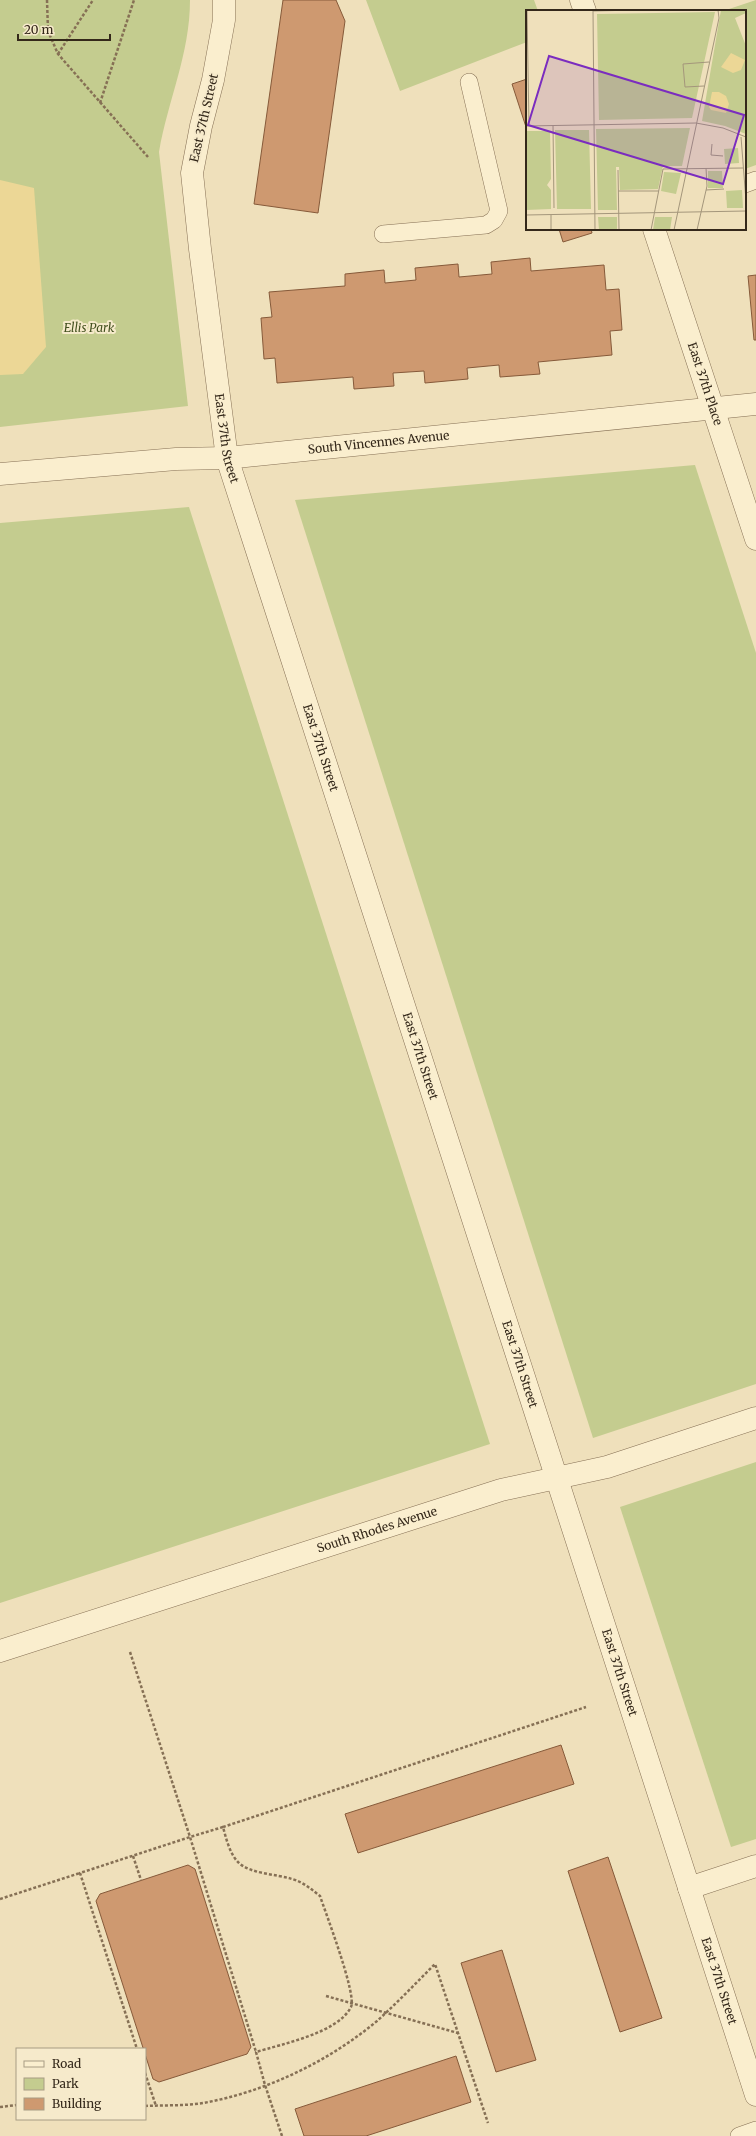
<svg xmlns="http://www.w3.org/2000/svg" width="756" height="2136" font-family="Merriweather,serif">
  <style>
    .green { fill: #c4cc8f }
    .sand { fill: #ecd796 }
    .building { fill: #ce9970; stroke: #865a3a }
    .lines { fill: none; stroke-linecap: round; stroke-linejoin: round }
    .lane-casing { stroke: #867055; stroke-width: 18 }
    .street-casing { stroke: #867055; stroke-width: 23 }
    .path { stroke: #867055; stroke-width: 2.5; stroke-dasharray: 3 2; stroke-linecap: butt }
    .lane { stroke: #faeece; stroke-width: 17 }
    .street { stroke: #faeece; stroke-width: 22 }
    .labels { text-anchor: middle; stroke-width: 4; stroke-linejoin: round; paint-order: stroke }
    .street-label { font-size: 12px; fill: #34281a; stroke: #f6eacb }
    .park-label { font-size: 12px; font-style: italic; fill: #445120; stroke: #f6eacb }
    .inset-road { fill: none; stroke: #a4967b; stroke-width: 1 }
    .view { fill: #7b2cbf; fill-opacity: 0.15; stroke: #7b2cbf; stroke-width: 2 }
    .inset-edge { fill: none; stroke: #34281a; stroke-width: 2 }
  </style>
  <rect width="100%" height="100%" fill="#efe0bb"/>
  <g class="green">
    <path d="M0,0h190c0,54 -22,100 -31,152l29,254 -188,21z"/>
    <polygon points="366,0 534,0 538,11 527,11 527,42 400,91"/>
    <polygon points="756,0 756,165 745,169 745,11 723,11"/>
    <polygon points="695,465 756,653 756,1384 593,1438 295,500"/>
    <polygon points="189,507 490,1444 0,1603 0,523"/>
    <polygon points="756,1462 756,1839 731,1847 620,1507"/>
  </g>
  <polygon class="sand" points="0,180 34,188 46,347 23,374 0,375"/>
  <g class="building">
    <polygon points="283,0 336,0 345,21 318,213 254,204"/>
    <polygon points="527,79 527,130 512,84"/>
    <polygon points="559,229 591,229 592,233 563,242"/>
    <polygon points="530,258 531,271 604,265 606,290 619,289 622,330 610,331 612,355 538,362 540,374 500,377 499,365 467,368 468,379 425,383 424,371 393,373 394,386 354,389 353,377 277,383 275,358 264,359 261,318 272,317 269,292 345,286 345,274 384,270 385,283 416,280 415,268 458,264 459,277 492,274 491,262"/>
    <polygon points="756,275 756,340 754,340 748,276"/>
    <polygon points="561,1745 574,1784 358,1853 345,1814"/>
    <polygon points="608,1857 662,2018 620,2032 568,1871"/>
    <polygon points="188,1865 195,1869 251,2047 247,2054 159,2082 153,2079 96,1901 100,1894"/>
    <polygon points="502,1950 536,2060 496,2072 461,1963"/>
    <polygon points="456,2056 471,2102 366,2136 304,2136 295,2109"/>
  </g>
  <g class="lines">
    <g class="lane-casing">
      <g id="lane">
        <polyline points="745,184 756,180"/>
        <polyline points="383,234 486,225 494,220 499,211 469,82"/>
        <polyline points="739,2136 756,2130"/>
      </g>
    </g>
    <g class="street-casing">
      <g id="street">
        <path id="s1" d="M224,0v20l-11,60 -12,46 -9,47 8,76 27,209 529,1637"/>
        <polyline points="581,0 585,11"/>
        <path id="s2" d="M654,229l102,310"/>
        <path id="s3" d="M0,474l176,-15 51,-1 529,-54"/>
        <path id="s4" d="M0,1651l501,-161 106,-23 149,-49"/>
        <polyline points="689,1888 756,1866"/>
      </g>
    </g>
    <g class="path">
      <polyline points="47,0 48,31 58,54 148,157"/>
      <polyline points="58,54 93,0"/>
      <polyline points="100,103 134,0"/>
      <polyline points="130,1652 190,1837 80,1873 137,2049"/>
      <polyline points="223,1827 190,1837 256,2052"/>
      <polyline points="133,1856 141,1880"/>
      <polyline points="0,1899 80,1873"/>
      <polyline points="326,1996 458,2033"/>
      <polyline points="145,2073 156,2106"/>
      <path d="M145,2106c19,-1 39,0 58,-3 62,-11 125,-41 174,-82 20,-18 39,-38 58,-57l53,159"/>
      <polyline points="0,2107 17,2105"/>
      <path d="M282,2136l-17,-51 -9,-33c26,-8 82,-19 95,-45 6,-12 -25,-93 -31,-111 -9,-7 -17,-14 -28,-17 -16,-5 -41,-5 -53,-16 -9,-8 -13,-25 -16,-36l363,-120"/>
    </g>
    <use href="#lane" class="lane"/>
    <use href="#street" class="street"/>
  </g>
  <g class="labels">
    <g class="street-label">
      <text transform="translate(204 118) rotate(-77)" y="4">East 37th Street</text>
      <text dy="4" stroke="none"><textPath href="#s2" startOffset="163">East 37th Place</textPath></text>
      <text dy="4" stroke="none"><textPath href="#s1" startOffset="444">East 37th Street</textPath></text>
      <text dy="4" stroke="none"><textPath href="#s3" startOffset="380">South Vincennes Avenue</textPath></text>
      <text dy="4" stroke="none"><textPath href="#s1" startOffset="768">East 37th Street</textPath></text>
      <text dy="4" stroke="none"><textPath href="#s1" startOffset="1092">East 37th Street</textPath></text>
      <text dy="4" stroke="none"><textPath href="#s1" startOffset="1416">East 37th Street</textPath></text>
      <text dy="4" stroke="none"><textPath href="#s4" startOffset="396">South Rhodes Avenue</textPath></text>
      <text dy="4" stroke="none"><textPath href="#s1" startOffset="1740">East 37th Street</textPath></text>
      <text dy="4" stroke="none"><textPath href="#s1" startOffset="2064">East 37th Street</textPath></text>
    </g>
    <g class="park-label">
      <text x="89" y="332">Ellis Park</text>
    </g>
  </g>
  <g transform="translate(526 10)">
    <rect width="220" height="220" fill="#efe0bb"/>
    <path d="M195,0h25v3l-11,5 11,28v88l-21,-8 -23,-5zM189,2l-23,106 -93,2 -2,-106zM164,118l-8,38h-19l-5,23 -38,1 -1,-23h-3l1,43h-19l-2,-81zM29,120h34l2,79h-34zM0,121h24l1,48 -4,6 4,5v19l-25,1zM212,138l1,15 -14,1 -1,-15zM182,161h14l1,17h-15zM138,162l17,1 -5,21 -15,-3zM216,180l1,18h-16l-1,-17zM72,207h19v13h-18zM129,207h17l-2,13h-17z" fill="#c4cc8f"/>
    <path d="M205,43l14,7 -4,10 -8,3 -12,-6zM186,82h7l7,4 3,8 -3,9 -15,-3 -2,-3z" fill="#ecd796"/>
    <path class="inset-road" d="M1,0l2,116M67,0l2,220M67,1l44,-1M178,76l-19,1 -2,-23 26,-2M27,115l1,83M0,116l170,-3 27,5 23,9M215,127l5,64M186,134l-1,11 12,1M92,160l1,60M180,180l18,-1M92,181h41M0,205l220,-4M25,205v15M125,220l12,-61 80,-1M148,220l45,-212 -1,-8M171,220l10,-44 -1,-18"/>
    <path class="view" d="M23,46l195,59 -21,69 -195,-59z"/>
    <rect width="220" height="220" class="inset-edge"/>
  </g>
  <rect x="16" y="2048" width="130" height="72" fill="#f6eacb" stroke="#a89c84"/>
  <rect x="24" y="2061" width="20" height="6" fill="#faeece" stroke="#a89c84"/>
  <text x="52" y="2068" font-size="12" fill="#34281a">Road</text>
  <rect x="24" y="2078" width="20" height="12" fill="#c4cc8f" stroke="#a89c84"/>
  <text x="52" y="2088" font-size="12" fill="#34281a">Park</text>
  <rect x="24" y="2098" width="20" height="12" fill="#ce9970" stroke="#a89c84"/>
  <text x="52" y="2108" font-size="12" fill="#34281a">Building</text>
  <path d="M18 34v6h92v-6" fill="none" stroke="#34281a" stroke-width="2"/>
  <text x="24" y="34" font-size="12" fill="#34281a" stroke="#f6eacb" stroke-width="3" paint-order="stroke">20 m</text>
</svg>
